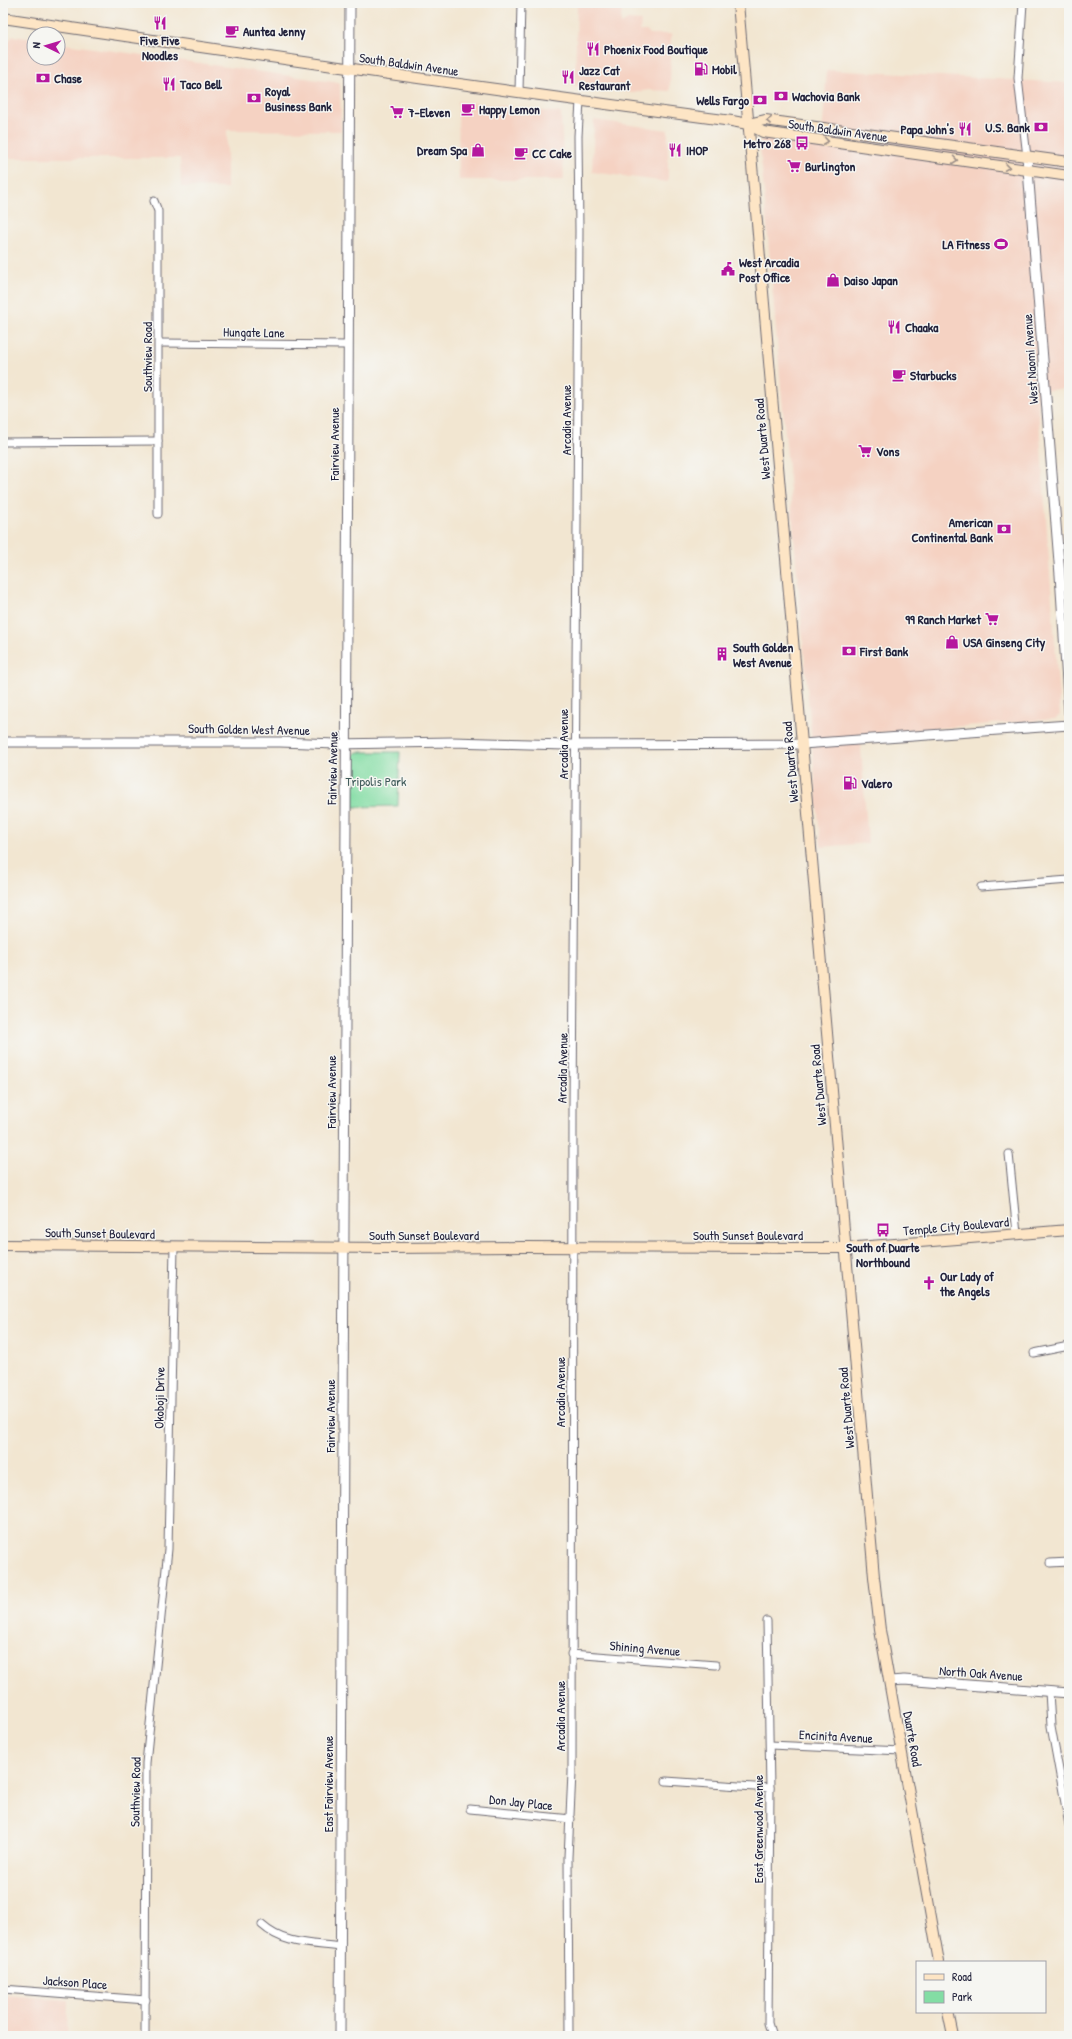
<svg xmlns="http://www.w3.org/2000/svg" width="1072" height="2039" font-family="'Patrick Hand',sans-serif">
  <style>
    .built { fill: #f5d2c2 }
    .green { fill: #83dda4; stroke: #528070 }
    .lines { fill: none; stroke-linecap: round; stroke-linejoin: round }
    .minor-casing { stroke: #6b6770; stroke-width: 9 }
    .tertiary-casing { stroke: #6b6770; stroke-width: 11 }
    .secondary-casing { stroke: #6b6770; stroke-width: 12 }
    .minor { stroke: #fff; stroke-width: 7 }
    .tertiary { stroke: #fff; stroke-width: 9 }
    .secondary { stroke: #fde5c5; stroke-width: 10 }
    .oneway { stroke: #9a8d87 }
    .labels { text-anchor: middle; stroke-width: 3; stroke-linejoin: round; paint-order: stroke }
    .poi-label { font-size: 13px; font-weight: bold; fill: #22223b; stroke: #f6f6f2; text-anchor: start }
    .street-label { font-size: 13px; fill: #22223b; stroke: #f6f6f2 }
    .park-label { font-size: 13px; fill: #3f5a5a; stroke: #f6f6f2 }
  </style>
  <rect width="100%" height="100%" fill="#f6f6f2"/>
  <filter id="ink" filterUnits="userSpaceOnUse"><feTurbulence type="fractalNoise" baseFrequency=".025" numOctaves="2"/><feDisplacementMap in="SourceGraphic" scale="8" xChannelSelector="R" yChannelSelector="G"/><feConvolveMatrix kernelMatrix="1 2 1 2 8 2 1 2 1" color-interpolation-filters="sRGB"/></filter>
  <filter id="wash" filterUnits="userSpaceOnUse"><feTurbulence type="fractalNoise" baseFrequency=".012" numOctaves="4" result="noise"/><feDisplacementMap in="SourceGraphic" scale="16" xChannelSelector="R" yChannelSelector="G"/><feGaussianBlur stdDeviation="0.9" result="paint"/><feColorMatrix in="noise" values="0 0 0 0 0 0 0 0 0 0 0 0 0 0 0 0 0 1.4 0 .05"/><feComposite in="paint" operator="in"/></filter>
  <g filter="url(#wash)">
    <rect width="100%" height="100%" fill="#f2e6d1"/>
    <g class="built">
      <polygon points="577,3 622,3 621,24 628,20 641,21 640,31 647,31 649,34 671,34 670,91 648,90 633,93 595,86 575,86"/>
      <polygon points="13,36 34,39 34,58 58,58 58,43 340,83 341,131 227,130 227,188 181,187 180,158 5,158 7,43"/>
      <polygon points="827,70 1069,83 1069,388 1037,391 1060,715 1055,719 860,734 868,843 821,847 760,145 761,140 765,138 775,142 821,148"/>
      <polygon points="458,101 561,113 564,180 459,180"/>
      <polygon points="594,120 668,130 668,182 592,172"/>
      <polygon points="3,1995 68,2000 67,2036 3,2036"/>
    </g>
    <polygon class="green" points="357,752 400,752 398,806 353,807 353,755"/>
  </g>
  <g filter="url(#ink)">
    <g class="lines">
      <g class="minor-casing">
        <g id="minor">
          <polyline points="1023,3 1018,78 1027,157"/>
          <polyline points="519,92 521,3"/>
          <polyline points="154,201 158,211 158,514"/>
          <polyline points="160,343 347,345"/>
          <polyline points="3,442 158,441"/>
          <polyline points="981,887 1069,880"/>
          <polyline points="1009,1154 1017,1234"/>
          <polyline points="1034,1353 1069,1346"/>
          <polyline points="1050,1563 1069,1562"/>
          <polyline points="767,1621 770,1788 768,2023 772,2036"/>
          <polyline points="571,1654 716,1665"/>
          <polyline points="1049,1691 1051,1726 1069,1825"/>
          <polyline points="770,1745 902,1751"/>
          <polyline points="666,1781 770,1788"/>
          <polyline points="470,1809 571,1819"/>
          <path d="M262,1925c22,20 50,18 78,22"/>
          <polyline points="3,1989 146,2000"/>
          <polyline points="145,2036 146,1763 168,1549 174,1246"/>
          <polyline points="569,2036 568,1857 572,1773 573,1109 579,231 578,136 580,101"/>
        </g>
      </g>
      <g class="tertiary-casing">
        <g id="tertiary">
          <polyline points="1027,157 1060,575 1069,713"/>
          <polyline points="3,742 280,742 336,744 452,742 565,745 802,744 1069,725"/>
          <polyline points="890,1681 904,1680 1069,1693"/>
          <polyline points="340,2036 350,3"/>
        </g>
      </g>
      <g class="secondary-casing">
        <g id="secondary">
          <polyline points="738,3 874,1577 880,1630 939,1962"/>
          <path d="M3,18c243,36 486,71 729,103l16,3 15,8 306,44"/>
          <polyline points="748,124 765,120 1069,162"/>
          <polyline points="3,1245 391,1248 523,1247 794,1248 845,1248 1069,1230"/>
          <polyline points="948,2012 953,2036"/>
        </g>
      </g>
      <use href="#minor" class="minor"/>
      <use href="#tertiary" class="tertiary"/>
      <use href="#secondary" class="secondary"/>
    </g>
    <defs><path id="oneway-chevron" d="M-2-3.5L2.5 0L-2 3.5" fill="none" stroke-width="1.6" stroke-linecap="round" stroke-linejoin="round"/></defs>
    <g class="oneway">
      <use href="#oneway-chevron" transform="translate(769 121) rotate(-177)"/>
      <use href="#oneway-chevron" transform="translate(826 141) rotate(8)"/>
      <use href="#oneway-chevron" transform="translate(955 160) rotate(8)"/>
      <use href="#oneway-chevron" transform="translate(1007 167) rotate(8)"/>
    </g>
  </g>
  <defs>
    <g id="restaurant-bare" transform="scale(1.08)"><path d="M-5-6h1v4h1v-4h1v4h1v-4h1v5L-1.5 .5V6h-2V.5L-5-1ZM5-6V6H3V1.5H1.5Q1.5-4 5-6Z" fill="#b5179e" stroke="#f6f6f2" stroke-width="2.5" paint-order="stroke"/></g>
    <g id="cafe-bare" transform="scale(1.08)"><path d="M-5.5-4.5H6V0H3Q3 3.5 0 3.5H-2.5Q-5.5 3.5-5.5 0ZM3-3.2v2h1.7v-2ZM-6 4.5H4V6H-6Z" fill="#b5179e" stroke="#f6f6f2" stroke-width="2.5" paint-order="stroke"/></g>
    <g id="fuel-bare" transform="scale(1.08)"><path d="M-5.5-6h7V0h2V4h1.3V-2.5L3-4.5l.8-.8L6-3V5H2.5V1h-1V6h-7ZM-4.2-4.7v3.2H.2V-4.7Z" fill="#b5179e" stroke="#f6f6f2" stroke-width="2.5" paint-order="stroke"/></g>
    <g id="bank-bare" transform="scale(1.08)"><path d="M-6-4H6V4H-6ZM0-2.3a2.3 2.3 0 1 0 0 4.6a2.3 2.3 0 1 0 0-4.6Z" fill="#b5179e" stroke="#f6f6f2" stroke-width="2.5" paint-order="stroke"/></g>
    <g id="supermarket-bare" transform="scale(1.08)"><path d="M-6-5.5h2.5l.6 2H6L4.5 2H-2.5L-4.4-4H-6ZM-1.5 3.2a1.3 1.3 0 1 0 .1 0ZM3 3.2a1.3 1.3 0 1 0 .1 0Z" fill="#b5179e" stroke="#f6f6f2" stroke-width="2.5" paint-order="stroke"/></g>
    <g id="bus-bare" transform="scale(1.08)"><path d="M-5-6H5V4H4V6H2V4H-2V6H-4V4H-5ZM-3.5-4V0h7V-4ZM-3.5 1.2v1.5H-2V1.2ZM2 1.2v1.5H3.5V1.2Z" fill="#b5179e" stroke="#f6f6f2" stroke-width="2.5" paint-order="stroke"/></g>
    <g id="shop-bare" transform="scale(1.08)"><path d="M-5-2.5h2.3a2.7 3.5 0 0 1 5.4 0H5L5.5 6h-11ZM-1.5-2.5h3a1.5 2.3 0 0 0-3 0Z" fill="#b5179e" stroke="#f6f6f2" stroke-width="2.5" paint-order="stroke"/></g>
    <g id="stadium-bare" transform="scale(1.08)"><path d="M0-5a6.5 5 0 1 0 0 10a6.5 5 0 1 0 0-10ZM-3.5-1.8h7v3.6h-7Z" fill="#b5179e" stroke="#f6f6f2" stroke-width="2.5" paint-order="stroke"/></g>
    <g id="civic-bare" transform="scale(1.08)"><path d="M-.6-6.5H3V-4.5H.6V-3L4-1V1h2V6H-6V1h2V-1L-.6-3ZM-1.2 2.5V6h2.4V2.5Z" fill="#b5179e" stroke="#f6f6f2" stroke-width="2.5" paint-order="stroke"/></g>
    <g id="building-bare" transform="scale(1.08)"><path d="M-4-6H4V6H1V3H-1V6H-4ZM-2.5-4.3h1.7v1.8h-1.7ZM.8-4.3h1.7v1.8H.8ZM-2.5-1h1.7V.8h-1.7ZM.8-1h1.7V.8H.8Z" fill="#b5179e" stroke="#f6f6f2" stroke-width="2.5" paint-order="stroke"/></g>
    <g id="church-bare" transform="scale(1.08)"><path d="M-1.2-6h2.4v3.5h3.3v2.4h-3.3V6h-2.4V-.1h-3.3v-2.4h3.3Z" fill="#b5179e" stroke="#f6f6f2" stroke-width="2.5" paint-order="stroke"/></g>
  </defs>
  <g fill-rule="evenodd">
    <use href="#restaurant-bare" x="160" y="23"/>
    <use href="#cafe-bare" x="232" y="31"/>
    <use href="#restaurant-bare" x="593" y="49"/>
    <use href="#fuel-bare" x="701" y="69"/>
    <use href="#restaurant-bare" x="568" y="77"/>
    <use href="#bank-bare" x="43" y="78"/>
    <use href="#restaurant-bare" x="169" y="84"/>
    <use href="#bank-bare" x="781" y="96"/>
    <use href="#bank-bare" x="254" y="98"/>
    <use href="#bank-bare" x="760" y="100"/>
    <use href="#cafe-bare" x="468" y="109"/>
    <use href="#supermarket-bare" x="397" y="112"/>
    <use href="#bank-bare" x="1041" y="127"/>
    <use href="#restaurant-bare" x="965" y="129"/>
    <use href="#bus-bare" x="802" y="143"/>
    <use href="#shop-bare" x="478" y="150"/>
    <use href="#restaurant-bare" x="675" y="150"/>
    <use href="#cafe-bare" x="521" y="153"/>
    <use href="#supermarket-bare" x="794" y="166"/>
    <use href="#stadium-bare" x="1001" y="244"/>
    <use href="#civic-bare" x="728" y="269"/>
    <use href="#shop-bare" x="833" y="280"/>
    <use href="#restaurant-bare" x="894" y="327"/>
    <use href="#cafe-bare" x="899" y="375"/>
    <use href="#supermarket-bare" x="865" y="451"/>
    <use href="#bank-bare" x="1004" y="529"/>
    <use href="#supermarket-bare" x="992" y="619"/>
    <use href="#shop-bare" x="952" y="642"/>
    <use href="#bank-bare" x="849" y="651"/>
    <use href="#building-bare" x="722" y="654"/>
    <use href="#fuel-bare" x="850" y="783"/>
    <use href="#bus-bare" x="883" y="1230"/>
    <use href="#church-bare" x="929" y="1283"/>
  </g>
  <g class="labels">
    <g class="poi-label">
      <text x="243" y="36">Auntea Jenny</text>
      <text x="160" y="45" text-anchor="middle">Five Five<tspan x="160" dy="15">Noodles</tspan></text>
      <text x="604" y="54">Phoenix Food Boutique</text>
      <text x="712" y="74">Mobil</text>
      <text x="579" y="75">Jazz Cat<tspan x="579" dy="15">Restaurant</tspan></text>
      <text x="54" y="83">Chase</text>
      <text x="180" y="89">Taco Bell</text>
      <text x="265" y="96">Royal<tspan x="265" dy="15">Business Bank</tspan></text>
      <text x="792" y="101">Wachovia Bank</text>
      <text x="749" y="105" text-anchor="end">Wells Fargo</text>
      <text x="479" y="114">Happy Lemon</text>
      <text x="408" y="117">7-Eleven</text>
      <text x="1030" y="132" text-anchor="end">U.S. Bank</text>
      <text x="954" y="134" text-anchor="end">Papa John's</text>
      <text x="791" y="148" text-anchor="end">Metro 268</text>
      <text x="467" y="155" text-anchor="end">Dream Spa</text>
      <text x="686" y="155">IHOP</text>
      <text x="532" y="158">CC Cake</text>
      <text x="805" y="171">Burlington</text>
      <text x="990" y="249" text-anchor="end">LA Fitness</text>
      <text x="739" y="267">West Arcadia<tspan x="739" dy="15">Post Office</tspan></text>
      <text x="844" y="285">Daiso Japan</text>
      <text x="905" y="332">Chaaka</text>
      <text x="910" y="380">Starbucks</text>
      <text x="876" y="456">Vons</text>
      <text x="993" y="527" text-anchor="end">American<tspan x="993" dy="15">Continental Bank</tspan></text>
      <text x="981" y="624" text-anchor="end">99 Ranch Market</text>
      <text x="963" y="647">USA Ginseng City</text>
      <text x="733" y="652">South Golden<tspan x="733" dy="15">West Avenue</tspan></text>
      <text x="860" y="656">First Bank</text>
      <text x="861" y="788">Valero</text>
      <text x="883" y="1252" text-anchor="middle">South of Duarte<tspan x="883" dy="15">Northbound</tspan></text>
      <text x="940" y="1281">Our Lady of<tspan x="940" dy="15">the Angels</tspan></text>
    </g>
    <g class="street-label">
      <text transform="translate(409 64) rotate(8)" y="5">South Baldwin Avenue</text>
      <text transform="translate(838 130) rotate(8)" y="5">South Baldwin Avenue</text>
      <text transform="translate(254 332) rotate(1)" y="5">Hungate Lane</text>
      <text transform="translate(147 357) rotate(-90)" y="5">Southview Road</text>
      <text transform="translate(1030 359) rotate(-94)" y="5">West Naomi Avenue</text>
      <text transform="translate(566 420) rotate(-90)" y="5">Arcadia Avenue</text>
      <text transform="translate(762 439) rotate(-95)" y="5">West Duarte Road</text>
      <text transform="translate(334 444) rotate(-90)" y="5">Fairview Avenue</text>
      <text transform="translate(249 729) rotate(1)" y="5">South Golden West Avenue</text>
      <text transform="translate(563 744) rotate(-90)" y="5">Arcadia Avenue</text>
      <text transform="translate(790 762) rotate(-95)" y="5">West Duarte Road</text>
      <text transform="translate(332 768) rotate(-89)" y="5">Fairview Avenue</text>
      <text transform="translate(562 1068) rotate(-89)" y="5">Arcadia Avenue</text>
      <text transform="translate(818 1085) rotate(-95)" y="5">West Duarte Road</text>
      <text transform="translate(331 1092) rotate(-90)" y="5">Fairview Avenue</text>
      <text transform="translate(956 1226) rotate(-5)" y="5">Temple City Boulevard</text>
      <text transform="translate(100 1233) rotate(1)" y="5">South Sunset Boulevard</text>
      <text x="424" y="1240">South Sunset Boulevard</text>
      <text x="748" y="1240">South Sunset Boulevard</text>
      <text transform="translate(560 1392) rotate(-90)" y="5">Arcadia Avenue</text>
      <text transform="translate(159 1398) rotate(-89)" y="5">Okoboji Drive</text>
      <text transform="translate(846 1408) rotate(-95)" y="5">West Duarte Road</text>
      <text transform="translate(330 1416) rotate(-90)" y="5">Fairview Avenue</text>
      <text transform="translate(645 1648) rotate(5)" y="5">Shining Avenue</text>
      <text transform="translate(981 1673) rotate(4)" y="5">North Oak Avenue</text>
      <text transform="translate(560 1716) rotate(-90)" y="5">Arcadia Avenue</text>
      <text transform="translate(836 1736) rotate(3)" y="5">Encinita Avenue</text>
      <text transform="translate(913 1739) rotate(80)" y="5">Duarte Road</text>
      <text transform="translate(328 1784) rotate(-90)" y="5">East Fairview Avenue</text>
      <text transform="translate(135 1792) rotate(-89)" y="5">Southview Road</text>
      <text transform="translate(521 1802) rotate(6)" y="5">Don Jay Place</text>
      <text transform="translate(758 1829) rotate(-90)" y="5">East Greenwood Avenue</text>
      <text transform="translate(75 1982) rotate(4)" y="5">Jackson Place</text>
    </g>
    <g class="park-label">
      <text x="376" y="786">Tripolis Park</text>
    </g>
  </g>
  <rect width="1072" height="2039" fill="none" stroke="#f6f6f2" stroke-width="16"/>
  <rect x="916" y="1961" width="130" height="52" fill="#f6f6f2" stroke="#a1a1a9"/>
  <rect x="924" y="1974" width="20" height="6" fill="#fde5c5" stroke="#a1a1a9"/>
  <text x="952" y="1981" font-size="12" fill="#22223b">Road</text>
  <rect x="924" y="1991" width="20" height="12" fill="#83dda4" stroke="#a1a1a9"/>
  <text x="952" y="2001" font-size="12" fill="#22223b">Park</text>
  <g transform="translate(46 46) rotate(275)"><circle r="19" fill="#f6f6f2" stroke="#a1a1a9"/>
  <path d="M0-3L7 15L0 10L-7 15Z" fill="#b5179e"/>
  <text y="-6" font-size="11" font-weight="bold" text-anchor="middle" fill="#22223b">N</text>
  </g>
</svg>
